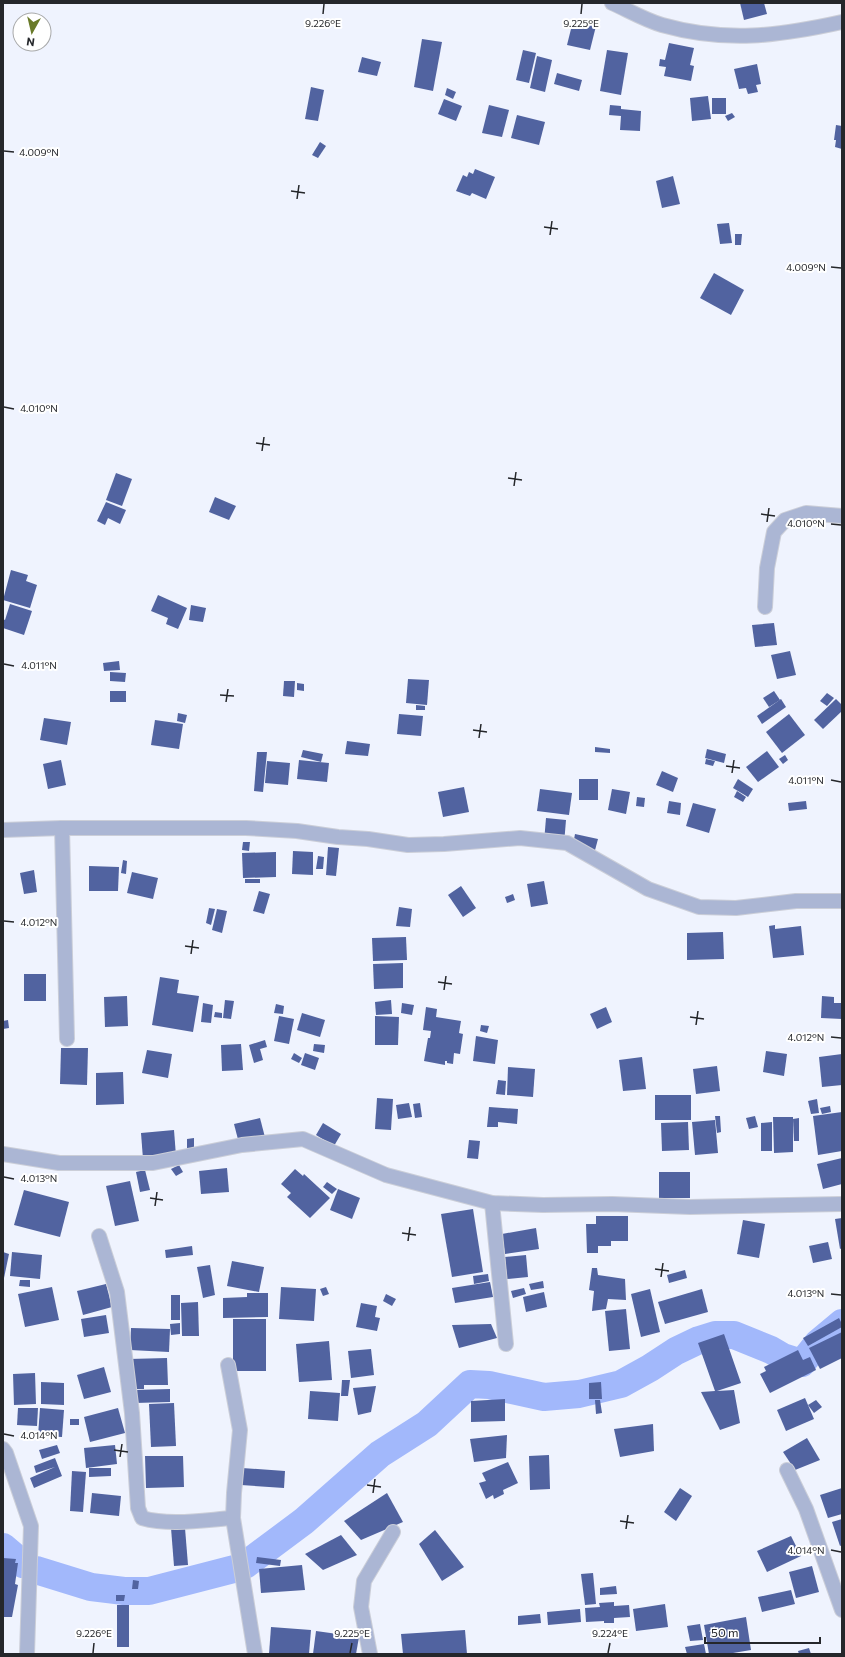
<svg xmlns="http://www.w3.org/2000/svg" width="845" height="1657" font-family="Commissioner,sans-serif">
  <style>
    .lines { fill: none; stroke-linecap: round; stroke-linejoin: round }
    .river { stroke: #a2b8fb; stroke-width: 28 }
    .building { fill: #5163a0 }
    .minor-casing { stroke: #cbced8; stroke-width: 16 }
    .minor { stroke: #abb6d4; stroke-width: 14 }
    .ticks { fill: none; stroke: #25272b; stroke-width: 1.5 }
    .ticks-label { font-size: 10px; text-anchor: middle; fill: #25272b; stroke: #fff; stroke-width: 4; stroke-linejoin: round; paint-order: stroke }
  </style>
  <rect width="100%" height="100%" fill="#eff3fe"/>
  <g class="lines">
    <g class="river">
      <polyline points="3,1547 23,1564"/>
      <polyline points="245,1565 304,1521 380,1454 427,1424 470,1384 489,1385 544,1397 579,1394 621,1384 650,1368 676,1351 699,1340 715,1335 734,1335 771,1350 783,1357 802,1363 818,1343 842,1323"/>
      <polyline points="36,1570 91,1587 124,1591 149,1591 234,1569"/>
    </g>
  </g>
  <g class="building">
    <polygon points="740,3 764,3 767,14 744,20"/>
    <polygon points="573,21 596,26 590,50 567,45"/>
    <polygon points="422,39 442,42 433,91 414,87"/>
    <polygon points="669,43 694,48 690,65 694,66 691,81 664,76 666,67 659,66 660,59 665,60"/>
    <polygon points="523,50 536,53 529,83 516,80"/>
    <polygon points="607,50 628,53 621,95 600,91"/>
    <polygon points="537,56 552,60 545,92 530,88"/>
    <polygon points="362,57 381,62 377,76 358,72"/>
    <polygon points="757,64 761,84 756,85 758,92 748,94 746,88 739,89 734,69"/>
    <polygon points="557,73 582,80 579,91 554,84"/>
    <polygon points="311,87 324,90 318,121 305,119"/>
    <polygon points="447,88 456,92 453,99 445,95"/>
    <polygon points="708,96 711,119 692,121 690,98"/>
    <rect x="712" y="98" width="14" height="16"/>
    <polygon points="444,99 462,106 456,121 438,114"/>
    <polygon points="489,105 509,110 502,137 482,133"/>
    <polygon points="610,105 621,106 621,109 641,111 640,131 620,130 621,116 609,115"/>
    <polygon points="732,113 735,117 728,121 725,116"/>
    <polygon points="517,115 545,122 539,145 511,138"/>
    <polygon points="836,125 842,126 842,149 835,147 836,140 834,140"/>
    <polygon points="320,142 326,146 318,158 312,155"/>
    <polygon points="475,169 495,177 486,199 472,193 470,196 456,191 463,175 467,177 469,172 473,174"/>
    <polygon points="673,176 680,204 662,208 656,181"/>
    <polygon points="729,223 732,243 720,244 717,224"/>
    <polygon points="735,234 742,234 741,245 735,245"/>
    <polygon points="714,273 744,290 731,315 700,298"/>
    <polygon points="116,473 132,479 122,506 106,500"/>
    <polygon points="215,497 236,506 229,520 209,512"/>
    <polygon points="106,502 126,510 120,524 108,518 105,525 97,521"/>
    <polygon points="11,570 28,575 26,581 37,585 30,608 3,600"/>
    <polygon points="158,595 187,608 178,629 166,624 168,618 151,611"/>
    <polygon points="10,604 32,611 24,635 3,628 3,619 5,620"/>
    <polygon points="191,605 206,608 203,622 189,620"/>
    <polygon points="774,623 777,645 755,647 752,625"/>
    <polygon points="790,651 796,675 777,679 771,655"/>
    <polygon points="119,661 120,670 104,671 103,663"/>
    <polygon points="110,672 126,673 125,682 110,681"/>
    <polygon points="408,679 429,680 427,705 406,703"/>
    <polygon points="284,681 295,681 294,697 283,696"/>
    <polygon points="297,683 304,684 304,691 297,690"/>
    <rect x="110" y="691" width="16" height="11"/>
    <polygon points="774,691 780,700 769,707 763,698"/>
    <polygon points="827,693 834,698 827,706 820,701"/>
    <polygon points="781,699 786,707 762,724 757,716"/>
    <polygon points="836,699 842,705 842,711 823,729 814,720"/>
    <polygon points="416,705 425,706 425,710 416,710"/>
    <polygon points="178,713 187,715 185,723 177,721"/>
    <polygon points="399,714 423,716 421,736 397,734"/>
    <polygon points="789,714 805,735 782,753 766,732"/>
    <polygon points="44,718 71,722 67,745 40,740"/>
    <polygon points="155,720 183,724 179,749 151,745"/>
    <polygon points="347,741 370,744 368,756 345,754"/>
    <polygon points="595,747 610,749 610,753 595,752"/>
    <polygon points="707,749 726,754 724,763 705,758"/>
    <polygon points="303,750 323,754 321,762 301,757"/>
    <polygon points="767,751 779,767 758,782 746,767"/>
    <polygon points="257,752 267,752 263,792 254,791"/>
    <polygon points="785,755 788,760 783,764 779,759"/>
    <polygon points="706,759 715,761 713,766 705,764"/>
    <polygon points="61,760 66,785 48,789 43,764"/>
    <polygon points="299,760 329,763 327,782 297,779"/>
    <polygon points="267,761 290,763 288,785 265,783"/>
    <polygon points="662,771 678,778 673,792 656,785"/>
    <rect x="579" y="779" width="19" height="21"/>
    <polygon points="738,779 753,789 748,797 733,788"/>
    <polygon points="464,787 469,812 443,817 438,792"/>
    <polygon points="540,789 572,793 569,815 537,811"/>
    <polygon points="612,789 630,792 626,814 608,810"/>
    <polygon points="737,791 746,797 743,802 734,797"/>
    <polygon points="637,797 645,798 644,807 636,806"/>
    <polygon points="669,801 681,803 680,815 667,813"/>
    <polygon points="806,801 807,809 789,811 788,803"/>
    <polygon points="693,803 716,809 709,833 686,826"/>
    <polygon points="546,818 566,820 564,844 544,842"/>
    <polygon points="575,834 598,839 594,854 572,850"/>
    <polygon points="243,842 250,842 249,851 242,850"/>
    <polygon points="328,847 339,848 336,876 326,875"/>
    <polygon points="293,851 313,852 313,875 292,874"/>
    <polygon points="276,852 276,877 243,878 242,853"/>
    <polygon points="318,856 324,857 323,869 316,869"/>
    <polygon points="123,860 127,861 126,874 121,873"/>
    <polygon points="89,866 119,867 118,891 89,891"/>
    <polygon points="34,870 37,892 24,894 20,873"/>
    <polygon points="132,872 158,878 153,899 127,893"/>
    <rect x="245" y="879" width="15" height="4"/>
    <polygon points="544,881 548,904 531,907 527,884"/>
    <polygon points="461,886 476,908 463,917 448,895"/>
    <polygon points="259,891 270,894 264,914 253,911"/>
    <polygon points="513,894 515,900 507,903 505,897"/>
    <polygon points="399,907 412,909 410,927 396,926"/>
    <polygon points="209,908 215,909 211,925 206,923"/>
    <polygon points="217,909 227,911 222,933 212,930"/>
    <polygon points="775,925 775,929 801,926 804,955 773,958 769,926"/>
    <polygon points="723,932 724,959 687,960 687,933"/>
    <polygon points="406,937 407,960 373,961 372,938"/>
    <polygon points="403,963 403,988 374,989 373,964"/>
    <rect x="24" y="974" width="22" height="27"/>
    <polygon points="160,977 179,980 177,993 199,996 193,1032 152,1025"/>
    <polygon points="127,996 128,1026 105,1027 104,997"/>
    <polygon points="822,996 834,997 834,1003 842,1003 842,1019 821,1018"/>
    <polygon points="225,1000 234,1001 231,1019 223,1018"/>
    <polygon points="391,1000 392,1014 376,1015 375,1002"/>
    <polygon points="203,1003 213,1005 211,1023 201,1022"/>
    <polygon points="402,1003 414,1005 412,1015 401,1013"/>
    <polygon points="276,1004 284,1006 283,1014 274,1013"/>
    <polygon points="426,1007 437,1009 436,1017 461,1021 459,1033 463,1034 460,1054 454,1053 453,1064 447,1063 447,1061 445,1061 445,1065 424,1061 428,1038 430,1038 431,1031 423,1030"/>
    <polygon points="606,1007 612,1022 597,1029 590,1014"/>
    <polygon points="215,1012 222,1013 222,1018 214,1017"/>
    <polygon points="302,1013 325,1020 320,1037 297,1030"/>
    <polygon points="279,1016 294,1019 289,1044 274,1041"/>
    <polygon points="375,1016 399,1017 398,1045 375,1045"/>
    <polygon points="8,1020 9,1028 3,1029 3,1021"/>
    <polygon points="481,1025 489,1026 487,1033 480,1031"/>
    <polygon points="476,1036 498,1040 495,1064 473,1061"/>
    <polygon points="265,1040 267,1047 260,1049 263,1060 254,1063 249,1045"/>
    <polygon points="241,1044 243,1070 222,1071 221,1045"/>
    <polygon points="314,1044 325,1045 324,1053 313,1051"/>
    <polygon points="61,1048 88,1048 87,1085 60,1084"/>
    <polygon points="147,1050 172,1054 168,1078 142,1073"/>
    <polygon points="766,1051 787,1054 784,1076 763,1072"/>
    <polygon points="294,1053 302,1058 299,1063 291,1059"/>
    <polygon points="305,1053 319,1058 315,1070 301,1065"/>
    <polygon points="842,1054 842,1085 822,1087 819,1057"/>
    <polygon points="642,1057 646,1089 623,1091 619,1060"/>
    <polygon points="717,1066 720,1091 696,1094 693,1069"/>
    <polygon points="508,1067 535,1069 533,1097 507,1095"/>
    <polygon points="123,1072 124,1104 96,1105 96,1073"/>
    <polygon points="498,1080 506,1081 505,1095 496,1094"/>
    <rect x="655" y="1095" width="36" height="25"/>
    <polygon points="377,1098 393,1099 391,1130 375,1129"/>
    <polygon points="817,1099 819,1113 811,1114 808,1101"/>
    <polygon points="409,1103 412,1117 398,1119 396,1105"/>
    <polygon points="420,1103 422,1117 415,1118 413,1104"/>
    <polygon points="830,1106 831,1112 822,1114 820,1108"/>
    <polygon points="489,1107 518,1109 517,1124 498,1122 498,1127 487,1127"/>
    <polygon points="842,1112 842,1151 818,1155 813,1116"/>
    <polygon points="715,1116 720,1116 721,1132 717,1133"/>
    <polygon points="755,1116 758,1127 749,1129 746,1118"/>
    <polygon points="773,1117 793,1117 793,1152 774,1153"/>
    <polygon points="260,1118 267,1145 241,1151 234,1124"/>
    <polygon points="799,1118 799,1141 794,1141 793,1119"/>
    <polygon points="715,1120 718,1153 695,1155 692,1122"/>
    <polygon points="688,1122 689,1150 662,1151 661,1123"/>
    <polygon points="772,1122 772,1151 761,1151 761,1123"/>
    <polygon points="323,1123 341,1134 334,1146 316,1135"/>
    <polygon points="174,1130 176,1156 143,1159 141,1133"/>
    <polygon points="194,1138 194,1152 187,1152 187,1139"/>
    <polygon points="469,1140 480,1141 478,1159 467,1158"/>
    <polygon points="842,1158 842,1184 823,1189 817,1164"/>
    <polygon points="179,1165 183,1172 176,1176 171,1169"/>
    <polygon points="227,1168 229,1192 201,1194 199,1171"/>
    <polygon points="295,1169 303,1176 304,1174 330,1198 310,1218 287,1197 291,1193 281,1184"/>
    <polygon points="145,1170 150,1190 140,1192 136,1172"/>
    <rect x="659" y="1172" width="31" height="26"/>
    <polygon points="130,1181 139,1221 115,1226 106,1186"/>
    <polygon points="327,1182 337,1189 332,1194 323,1187"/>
    <polygon points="338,1189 360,1198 352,1219 330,1210"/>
    <polygon points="24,1190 69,1202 60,1237 14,1225"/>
    <polygon points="473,1209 483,1272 452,1277 441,1214"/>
    <polygon points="596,1216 628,1216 628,1241 611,1241 611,1246 598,1246 598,1253 587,1253 586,1224 596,1224"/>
    <polygon points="842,1218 842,1248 840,1249 835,1219"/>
    <polygon points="743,1220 765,1224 759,1258 737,1254"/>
    <polygon points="536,1228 539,1249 505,1254 502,1234"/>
    <polygon points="828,1242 832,1259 813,1263 809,1246"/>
    <polygon points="192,1246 193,1255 166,1258 165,1250"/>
    <polygon points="3,1252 9,1254 4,1278 3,1277"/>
    <polygon points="12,1252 42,1255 40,1279 10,1276"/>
    <polygon points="526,1255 528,1277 507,1279 505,1257"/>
    <polygon points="232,1261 264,1267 259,1292 227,1286"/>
    <polygon points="210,1265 215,1295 203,1298 197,1267"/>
    <polygon points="592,1268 597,1268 598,1275 625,1279 626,1300 608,1299 606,1309 592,1311 594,1291 589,1290"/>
    <polygon points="685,1270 687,1278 669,1283 667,1275"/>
    <polygon points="488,1274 489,1281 474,1284 473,1276"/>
    <polygon points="20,1280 30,1280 30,1287 19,1286"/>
    <polygon points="543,1281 544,1288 531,1290 529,1284"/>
    <polygon points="490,1282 493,1297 455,1303 452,1288"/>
    <polygon points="106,1284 112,1307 83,1315 77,1291"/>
    <polygon points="52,1287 59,1320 25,1327 18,1294"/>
    <polygon points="281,1287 316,1289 314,1321 279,1319"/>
    <polygon points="326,1287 329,1294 323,1296 320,1289"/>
    <polygon points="524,1288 526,1294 513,1298 511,1291"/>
    <polygon points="650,1289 660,1332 641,1337 631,1294"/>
    <polygon points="702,1289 708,1312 665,1324 658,1302"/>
    <polygon points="544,1292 547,1307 526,1312 523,1297"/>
    <polygon points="247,1293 268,1293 268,1317 223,1318 223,1298 247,1297"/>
    <polygon points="386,1294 396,1299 392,1306 383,1301"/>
    <rect x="171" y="1295" width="9" height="25"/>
    <polygon points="198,1302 199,1336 182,1336 181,1303"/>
    <polygon points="361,1303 377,1306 375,1317 380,1318 377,1331 356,1327"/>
    <polygon points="626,1309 630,1349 609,1351 605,1311"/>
    <polygon points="106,1315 109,1333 84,1337 81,1319"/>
    <polygon points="839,1318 842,1324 842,1327 808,1346 803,1338"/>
    <rect x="233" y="1319" width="33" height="52"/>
    <polygon points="180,1323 180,1334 171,1335 170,1324"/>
    <polygon points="491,1324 497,1338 459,1348 452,1325"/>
    <polygon points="131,1328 170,1329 169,1352 130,1350"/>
    <polygon points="842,1332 842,1358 820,1369 809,1348"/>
    <polygon points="724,1334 741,1383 717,1391 734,1390 740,1423 720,1430 701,1392 715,1391 698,1343"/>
    <polygon points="329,1341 332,1380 299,1382 296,1344"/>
    <polygon points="371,1349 374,1375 351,1378 348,1351"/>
    <polygon points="798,1350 803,1360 810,1357 816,1370 770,1393 760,1374 766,1371 764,1367"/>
    <polygon points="167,1358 168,1385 144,1385 144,1389 130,1389 129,1359"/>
    <polygon points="104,1367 111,1392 84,1399 77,1375"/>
    <polygon points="35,1373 36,1404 14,1405 13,1374"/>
    <polygon points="342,1380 350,1380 348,1396 341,1396"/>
    <polygon points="41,1382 64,1383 64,1405 41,1404"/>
    <polygon points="601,1382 602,1399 589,1399 589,1383"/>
    <polygon points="376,1386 371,1412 358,1415 353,1388"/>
    <polygon points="170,1389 170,1402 135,1403 134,1390"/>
    <polygon points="310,1391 340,1393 338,1421 308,1419"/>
    <polygon points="805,1398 814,1419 786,1431 777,1410"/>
    <polygon points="505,1399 505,1421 471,1422 471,1401"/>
    <polygon points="595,1400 600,1400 602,1413 596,1414"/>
    <polygon points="816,1400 822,1407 814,1413 808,1405"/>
    <polygon points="174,1403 176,1446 151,1447 149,1404"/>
    <polygon points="18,1408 38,1408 37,1426 17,1425"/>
    <polygon points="40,1408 64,1410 62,1437 38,1436"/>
    <polygon points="118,1408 125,1433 90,1442 84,1417"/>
    <rect x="70" y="1419" width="9" height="6"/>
    <polygon points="653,1424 654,1451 620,1457 614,1429"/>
    <polygon points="507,1435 506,1458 474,1462 470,1439"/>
    <polygon points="807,1438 820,1460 795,1470 783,1452"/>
    <polygon points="57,1445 60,1453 42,1459 39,1450"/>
    <polygon points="115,1445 117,1464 86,1468 84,1448"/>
    <polygon points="549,1455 550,1489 530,1490 529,1456"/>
    <polygon points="145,1456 183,1456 184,1487 146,1488"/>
    <polygon points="55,1458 62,1476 34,1488 30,1478 55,1467 36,1473 34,1466"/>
    <polygon points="508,1462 518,1483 503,1490 504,1494 494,1499 493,1495 486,1499 479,1483 486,1481 482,1473"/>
    <polygon points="89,1468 111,1468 111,1476 89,1477"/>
    <polygon points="242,1468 285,1471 284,1488 241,1485"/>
    <polygon points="72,1471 86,1472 83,1512 70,1511"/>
    <polygon points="680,1488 692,1496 676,1521 664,1512"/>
    <polygon points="842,1488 842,1514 828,1518 820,1495"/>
    <polygon points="92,1493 121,1496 119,1516 90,1513"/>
    <polygon points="387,1493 403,1522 361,1540 344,1521"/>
    <polygon points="842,1519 842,1545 840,1546 832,1522"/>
    <polygon points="171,1528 185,1528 188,1565 174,1566"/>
    <polygon points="435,1530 464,1567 442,1581 419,1544"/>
    <polygon points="341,1535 357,1555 323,1570 305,1554"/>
    <polygon points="791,1536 801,1556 767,1572 757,1551"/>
    <polygon points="257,1557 281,1560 280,1566 256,1563"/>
    <polygon points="3,1558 16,1559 15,1563 18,1563 15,1584 18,1585 12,1617 3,1617"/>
    <polygon points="302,1565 305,1590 261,1593 259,1569"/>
    <polygon points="812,1566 819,1592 796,1598 789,1572"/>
    <polygon points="593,1573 596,1604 585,1605 581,1574"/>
    <polygon points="133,1580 139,1581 138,1589 132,1589"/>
    <polygon points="616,1586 617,1594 600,1595 600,1588"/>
    <polygon points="791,1590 795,1604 762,1612 758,1597"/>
    <polygon points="116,1595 125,1595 124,1601 116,1601"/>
    <polygon points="614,1602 614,1606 629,1605 630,1617 614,1618 614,1623 604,1623 604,1621 586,1622 585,1608 600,1607 599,1603"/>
    <polygon points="665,1604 668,1627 636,1631 633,1609"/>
    <rect x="117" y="1605" width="12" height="42"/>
    <polygon points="580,1609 581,1622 548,1625 547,1612"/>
    <polygon points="540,1614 541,1623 518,1625 518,1616"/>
    <polygon points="746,1617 751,1650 727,1654 709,1654 704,1625"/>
    <polygon points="700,1624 703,1640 690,1641 687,1626"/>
    <polygon points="271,1627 311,1630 309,1654 269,1654"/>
    <polygon points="465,1630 467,1654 403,1654 401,1634"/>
    <polygon points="316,1631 359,1637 356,1654 313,1654"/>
    <polygon points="704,1644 706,1654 687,1654 685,1647"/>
    <polygon points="809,1648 811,1654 799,1654 798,1651"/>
  </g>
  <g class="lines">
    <g class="minor-casing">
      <g id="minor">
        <path d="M612,3c16,7 33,17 50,22 64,18 117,11 180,-3"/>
        <polyline points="765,607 767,568 774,532 785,520 806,513 842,516"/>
        <polyline points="62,828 67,1039"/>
        <polyline points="3,830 62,828 246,828 297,831 338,837 368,839 408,845 444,844 520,838 567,843 648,889 699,907 736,908 796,901 842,901"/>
        <polyline points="3,1154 59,1163 153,1163 242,1145 303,1139 386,1175 492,1203 543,1205 612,1204 690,1207 842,1204"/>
        <polyline points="492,1203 506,1344"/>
        <path d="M99,1236l18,56 15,121 6,95 4,10c28,8 62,2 91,0"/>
        <polyline points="228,1365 240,1430 234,1493 233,1518 255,1654"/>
        <polyline points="3,1449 6,1453 31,1526 27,1654"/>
        <polyline points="787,1470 806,1509 842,1610"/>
        <polyline points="370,1654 361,1607 364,1581 393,1532"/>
      </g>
    </g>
    <use href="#minor" class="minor"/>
  </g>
  <path class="ticks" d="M323,14l1,-10M581,14l1,-10M4,151l10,1M291,191l14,2M297,199l2,-14M544,227l14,2M550,235l2,-14M831,267l10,1M4,407l10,2M256,443l14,2M262,451l2,-14M508,478l14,2M514,486l2,-14M761,514l14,2M767,522l2,-14M831,524l10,1M4,664l10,2M220,695l14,1M226,702l2,-13M473,730l14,2M479,738l2,-14M726,766l14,2M732,773l2,-13M831,780l10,2M4,921l10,1M185,946l14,2M191,954l2,-14M438,982l14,2M444,990l2,-14M690,1017l14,2M696,1025l2,-14M831,1037l10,1M4,1177l10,2M150,1198l13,2M155,1206l2,-14M402,1233l14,2M408,1241l2,-14M655,1269l14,2M661,1277l2,-14M831,1294l10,1M4,1434l10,2M114,1450l14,2M120,1457l2,-13M367,1485l14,2M373,1493l2,-14M620,1521l14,2M626,1529l2,-14M831,1550l10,2M93,1653l1,-10M350,1653l2,-10M608,1653l2,-10"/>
  <g class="ticks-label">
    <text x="323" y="27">9.226°E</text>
    <text x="581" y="27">9.225°E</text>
    <text x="39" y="156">4.009°N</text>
    <text x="806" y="271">4.009°N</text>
    <text x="39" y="412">4.010°N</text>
    <text x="806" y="527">4.010°N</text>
    <text x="39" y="669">4.011°N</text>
    <text x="806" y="784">4.011°N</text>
    <text x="39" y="926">4.012°N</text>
    <text x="806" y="1041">4.012°N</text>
    <text x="39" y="1182">4.013°N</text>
    <text x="806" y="1297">4.013°N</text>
    <text x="39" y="1439">4.014°N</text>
    <text x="806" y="1554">4.014°N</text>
    <text x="94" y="1637">9.226°E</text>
    <text x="352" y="1637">9.225°E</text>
    <text x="610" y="1637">9.224°E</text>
  </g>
  <rect width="845" height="1657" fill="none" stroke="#25272b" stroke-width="8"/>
  <g transform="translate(32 32) rotate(188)"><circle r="19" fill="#ffffff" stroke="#a8a9aa"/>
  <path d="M0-3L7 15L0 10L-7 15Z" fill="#697a29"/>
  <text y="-6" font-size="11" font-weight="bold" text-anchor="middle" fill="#25272b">N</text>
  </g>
  <path d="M705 1637v6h115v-6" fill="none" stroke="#25272b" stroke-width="2"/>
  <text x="711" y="1637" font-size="12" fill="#25272b" stroke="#ffffff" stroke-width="3" paint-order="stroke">50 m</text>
</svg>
